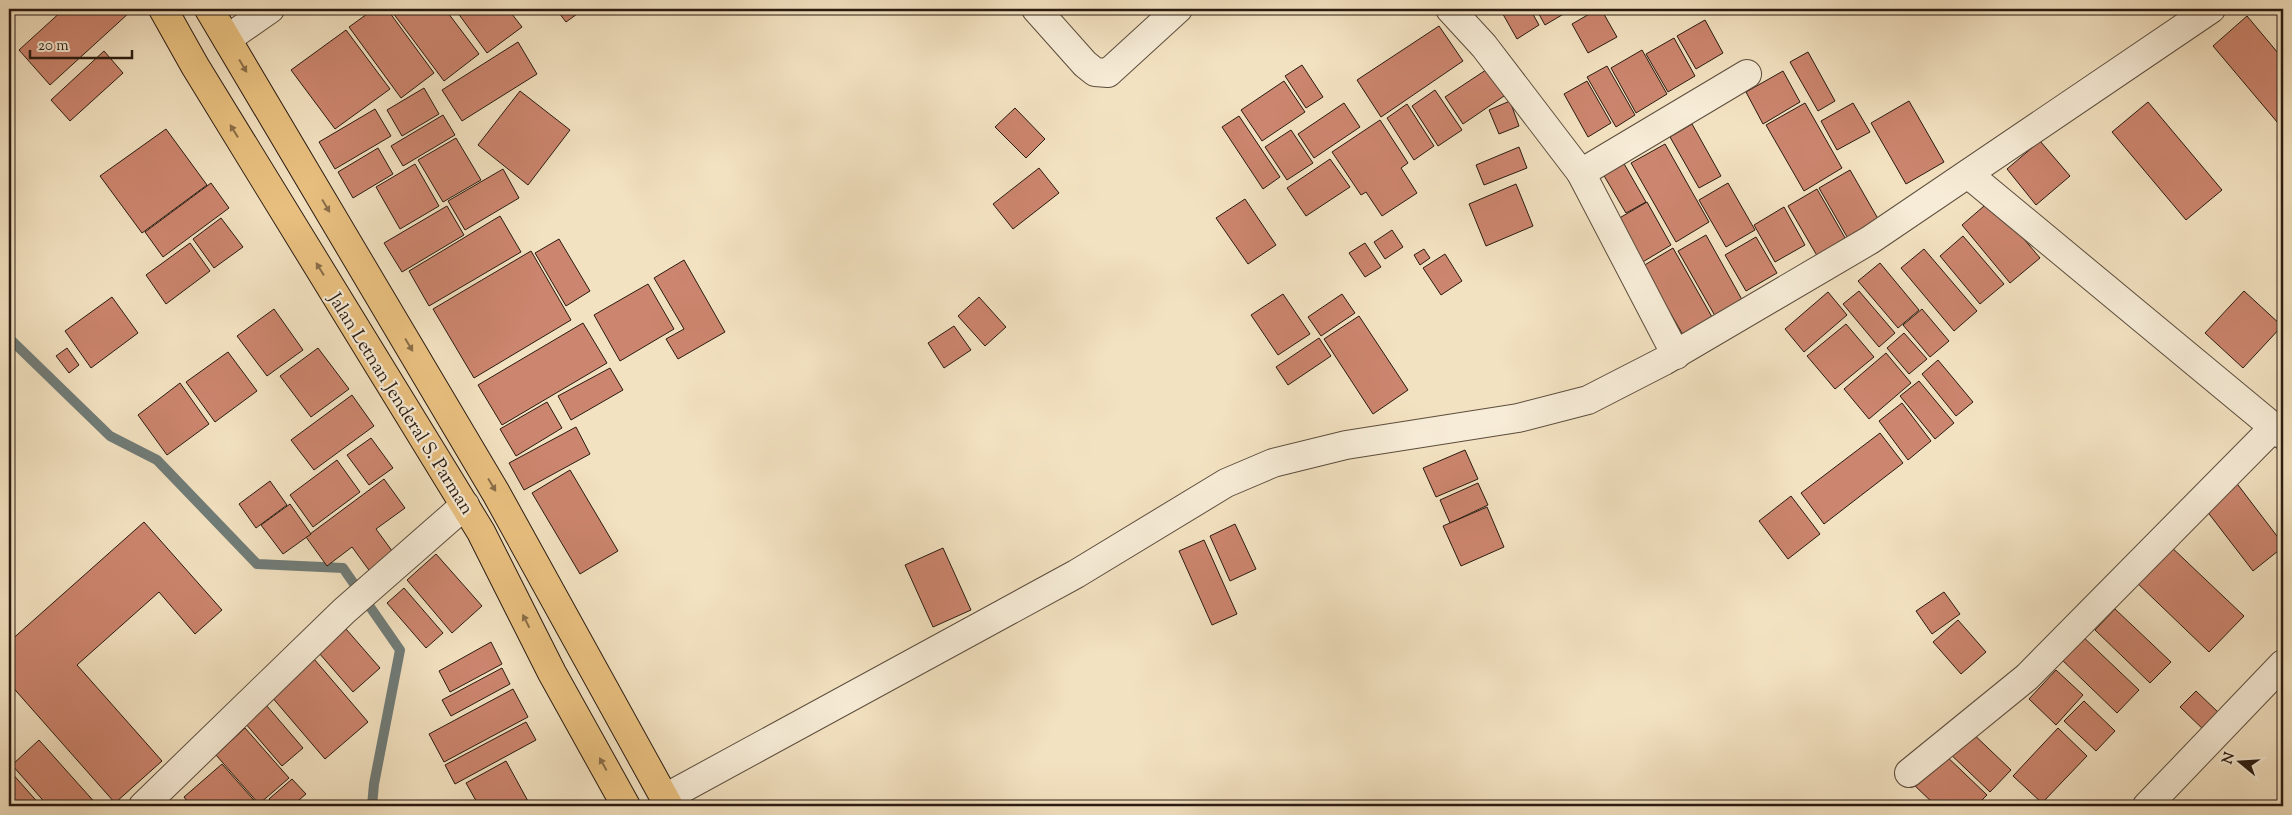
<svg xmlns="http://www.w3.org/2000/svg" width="2292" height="815" font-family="'Sorts Mill Goudy',serif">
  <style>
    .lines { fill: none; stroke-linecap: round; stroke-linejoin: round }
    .stream { stroke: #707c78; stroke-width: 10 }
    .building { fill: #cc856e; stroke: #291b11 }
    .minor-casing { stroke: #5c4d3d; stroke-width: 30 }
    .highway-casing { stroke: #291b11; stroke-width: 30 }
    .minor { stroke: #f7ecd7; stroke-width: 28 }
    .highway { stroke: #eac180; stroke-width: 28 }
    .oneway { fill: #8a6e48 }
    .labels { text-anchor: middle; stroke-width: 4.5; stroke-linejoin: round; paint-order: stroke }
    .street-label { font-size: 19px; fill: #291b11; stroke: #f7ecd7 }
  </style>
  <rect width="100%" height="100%" fill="#f3e2c1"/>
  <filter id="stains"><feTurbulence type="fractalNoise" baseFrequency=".004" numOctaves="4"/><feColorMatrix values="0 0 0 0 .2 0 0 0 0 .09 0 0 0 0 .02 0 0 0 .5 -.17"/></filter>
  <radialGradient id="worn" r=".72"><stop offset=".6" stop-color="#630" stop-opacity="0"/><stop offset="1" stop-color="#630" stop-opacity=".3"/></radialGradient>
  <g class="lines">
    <polyline class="stream" points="9,338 110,436 157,460 257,564 343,568 400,650 374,784 372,806"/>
  </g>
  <g class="building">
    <polygon points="64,9 127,9 130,12 50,85 19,50"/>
    <polygon points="374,9 387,9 434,73 401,98 349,27"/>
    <polygon points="390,9 445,9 479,54 444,81"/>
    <polygon points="455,9 508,9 522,27 487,53"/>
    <polygon points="556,9 584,9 566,22"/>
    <polygon points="1500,9 1530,9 1539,25 1517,39"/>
    <polygon points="1536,9 1572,9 1545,25"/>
    <polygon points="1598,9 1601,9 1617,37 1588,53 1572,24"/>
    <polygon points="2247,16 2283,59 2283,129 2213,46"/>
    <polygon points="1705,20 1723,53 1696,69 1677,36"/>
    <polygon points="1439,26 1463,61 1381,117 1357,80"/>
    <polygon points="346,30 390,89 335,129 291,70"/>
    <polygon points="1674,38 1695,76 1668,92 1646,54"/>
    <polygon points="518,42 537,74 462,121 442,90"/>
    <polygon points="1642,50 1667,94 1636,113 1611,68"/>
    <polygon points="104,51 123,73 70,121 51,100"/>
    <polygon points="1808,52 1835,101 1818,111 1790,62"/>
    <polygon points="1302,65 1323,97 1306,108 1285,76"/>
    <polygon points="1607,66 1635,115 1616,127 1587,77"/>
    <polygon points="1489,68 1507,94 1463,124 1445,97"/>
    <polygon points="1783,71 1800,102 1763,124 1746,92"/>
    <polygon points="1284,81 1305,112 1262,141 1241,110"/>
    <polygon points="1587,81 1611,123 1588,137 1564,94"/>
    <polygon points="424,88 439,114 402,136 387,110"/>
    <polygon points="1435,90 1462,130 1438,146 1412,106"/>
    <polygon points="520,91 570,130 528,185 478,145"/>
    <polygon points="1510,101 1519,126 1499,134 1489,110"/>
    <polygon points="1909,101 1944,162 1906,184 1871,123"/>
    <polygon points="2148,102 2222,190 2186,220 2112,132"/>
    <polygon points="1344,103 1360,127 1314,158 1298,134"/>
    <polygon points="1805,103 1842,168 1804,191 1766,125"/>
    <polygon points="1853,103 1870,132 1837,150 1821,121"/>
    <polygon points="1407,104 1434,146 1414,160 1387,118"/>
    <polygon points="1015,108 1045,139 1026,158 995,127"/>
    <polygon points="375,109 391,136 335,169 319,142"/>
    <polygon points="443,115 455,135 403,166 391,146"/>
    <polygon points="1239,116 1280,177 1263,189 1222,127"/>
    <polygon points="1380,120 1408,163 1401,168 1417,193 1382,216 1366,192 1361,195 1332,152"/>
    <polygon points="1692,124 1721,176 1699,188 1670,137"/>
    <polygon points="166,129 207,185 142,233 100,176"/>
    <polygon points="1291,130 1313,163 1287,180 1265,147"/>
    <polygon points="456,138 481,180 443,202 418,160"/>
    <polygon points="2040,141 2070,176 2036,205 2007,169"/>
    <polygon points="1665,144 1709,222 1676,242 1631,163"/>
    <polygon points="1519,147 1527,168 1484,185 1476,165"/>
    <polygon points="378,148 393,174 353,198 338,172"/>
    <polygon points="1330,159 1350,187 1306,216 1287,188"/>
    <polygon points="1623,162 1646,202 1626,213 1603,174"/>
    <polygon points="415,164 439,206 400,229 376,187"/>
    <polygon points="1039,168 1059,193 1013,229 993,204"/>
    <polygon points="503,169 519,198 465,230 448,201"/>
    <polygon points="1850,170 1881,224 1850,242 1819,188"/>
    <polygon points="211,183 229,208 163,257 145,232"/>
    <polygon points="1728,183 1755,230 1726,247 1699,200"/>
    <polygon points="1516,184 1533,226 1486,246 1469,204"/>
    <polygon points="1817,189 1848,243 1819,259 1788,206"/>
    <polygon points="1245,199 1276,245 1248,264 1216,218"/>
    <polygon points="1991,200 2040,258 2010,283 1962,225"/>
    <polygon points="1647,202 1671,245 1641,263 1616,220"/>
    <polygon points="447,206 464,235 402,272 384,243"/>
    <polygon points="1784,207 1805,245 1775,262 1754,225"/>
    <polygon points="500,216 521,252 429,306 409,271"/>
    <polygon points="221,218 243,247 214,268 193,239"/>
    <polygon points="1392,230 1403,247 1385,259 1374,242"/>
    <polygon points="1706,235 1745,305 1718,321 1678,251"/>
    <polygon points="1963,236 2004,284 1980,304 1940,256"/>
    <polygon points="1756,237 1777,273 1746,291 1725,255"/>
    <polygon points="559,239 590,291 566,306 535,253"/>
    <polygon points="190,243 210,271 166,304 146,275"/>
    <polygon points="1365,243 1381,267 1365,277 1349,253"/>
    <polygon points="1673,248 1716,324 1686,340 1643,266"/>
    <polygon points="1424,249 1430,258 1420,265 1414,255"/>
    <polygon points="1924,249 1977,311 1954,331 1901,268"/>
    <polygon points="531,251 571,320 474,378 433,309"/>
    <polygon points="1445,254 1462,281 1441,295 1423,268"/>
    <polygon points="684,260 725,332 678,359 666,339 684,329 654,278"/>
    <polygon points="1880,263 1919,310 1898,328 1858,281"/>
    <polygon points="648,284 674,329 620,361 594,315"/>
    <polygon points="1859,291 1895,333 1879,347 1843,304"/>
    <polygon points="2244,291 2282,326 2243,368 2205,333"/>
    <polygon points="1828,292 1847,315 1804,352 1785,329"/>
    <polygon points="1283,294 1310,334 1278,355 1251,315"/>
    <polygon points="1342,294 1355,313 1321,336 1308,317"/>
    <polygon points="112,297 138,333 91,368 65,331"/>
    <polygon points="979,297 1006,327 985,346 958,316"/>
    <polygon points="274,309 303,350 267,376 237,336"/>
    <polygon points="1922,309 1949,341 1930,357 1903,325"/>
    <polygon points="1359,316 1408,390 1373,414 1324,339"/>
    <polygon points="583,323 607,363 502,425 478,385"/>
    <polygon points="1846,324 1874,357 1835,389 1807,356"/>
    <polygon points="954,326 971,350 944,368 928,343"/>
    <polygon points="1904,333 1927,359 1909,374 1887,348"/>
    <polygon points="1319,338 1331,356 1288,385 1276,367"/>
    <polygon points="67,348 79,365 69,373 56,356"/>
    <polygon points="318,348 349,389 311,417 280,376"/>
    <polygon points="228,352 257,391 215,422 186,382"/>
    <polygon points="1886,353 1911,383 1869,419 1844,389"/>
    <polygon points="1938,360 1973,402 1956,416 1922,374"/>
    <polygon points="610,368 623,390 571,420 558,396"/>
    <polygon points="1919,381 1954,423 1935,439 1900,396"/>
    <polygon points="180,383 209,424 167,455 138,415"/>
    <polygon points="352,395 374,426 314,470 291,440"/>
    <polygon points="547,402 562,428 516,456 500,429"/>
    <polygon points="1902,403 1931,441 1908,460 1879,421"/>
    <polygon points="576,427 590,454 524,490 509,463"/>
    <polygon points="1880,433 1903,463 1824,524 1801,493"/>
    <polygon points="371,438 393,468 369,485 347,455"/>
    <polygon points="1465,450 1478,479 1436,497 1423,468"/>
    <polygon points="337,460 360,492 313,527 290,495"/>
    <polygon points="570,470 618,551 580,574 532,493"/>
    <polygon points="384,479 405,508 376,529 398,559 374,577 352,547 327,566 306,537"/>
    <polygon points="270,481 287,505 256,528 239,504"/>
    <polygon points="2235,481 2283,544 2283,547 2253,571 2203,506"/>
    <polygon points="1478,483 1488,505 1450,523 1440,500"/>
    <polygon points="1791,496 1820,534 1788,559 1759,521"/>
    <polygon points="290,504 311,534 283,554 261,525"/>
    <polygon points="1487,507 1504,547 1461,566 1443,526"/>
    <polygon points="144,522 222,610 195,634 159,592 77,665 162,761 115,803 9,683 9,642"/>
    <polygon points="1235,524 1256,569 1230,581 1210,536"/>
    <polygon points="1204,540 1237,614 1212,625 1179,551"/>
    <polygon points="2167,543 2244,616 2209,652 2133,579"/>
    <polygon points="943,548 971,610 933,627 905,565"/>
    <polygon points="436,554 482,606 452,633 407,580"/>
    <polygon points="404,588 443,633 426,648 387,603"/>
    <polygon points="1944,592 1960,614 1932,634 1916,611"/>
    <polygon points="2115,609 2171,662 2150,683 2095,630"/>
    <polygon points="1958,620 1986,652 1961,674 1933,642"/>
    <polygon points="346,629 380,668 353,692 319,653"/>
    <polygon points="2079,633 2139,690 2117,713 2057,655"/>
    <polygon points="491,642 502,664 450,692 439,671"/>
    <polygon points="314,659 368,722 325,759 271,696"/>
    <polygon points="502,668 510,684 451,716 442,700"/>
    <polygon points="2056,670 2083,695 2056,725 2029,699"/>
    <polygon points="513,689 528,717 444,762 429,734"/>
    <polygon points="2196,691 2221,715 2206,732 2180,707"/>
    <polygon points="2084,701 2115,731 2096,751 2064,721"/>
    <polygon points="266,705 303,748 282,766 245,723"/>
    <polygon points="526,722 536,740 455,784 445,765"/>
    <polygon points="1966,727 2011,770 1990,792 1945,749"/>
    <polygon points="245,728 289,778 259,804 216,755"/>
    <polygon points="2058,728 2087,756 2042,803 2013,776"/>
    <polygon points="39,740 98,806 48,806 12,765"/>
    <polygon points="1941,751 1987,795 1976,806 1936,806 1912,783"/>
    <polygon points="506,761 529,803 523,806 479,806 466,783"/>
    <polygon points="222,764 259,806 191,806 184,797"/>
    <polygon points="10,771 41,806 9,806"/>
    <polygon points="292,779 306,794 292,806 275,806 269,799"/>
  </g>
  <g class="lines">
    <g class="minor-casing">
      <g id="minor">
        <polyline points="1036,9 1085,64 1095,72 1108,73 1178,9"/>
        <polyline points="1450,9 1484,46 1581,173 1676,355"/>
        <polyline points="227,39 270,9"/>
        <polyline points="1581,173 1747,74"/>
        <polyline points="1968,174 2283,435"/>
        <polyline points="1909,773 2027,677 2274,427"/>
        <polyline points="665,798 1076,574 1226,483 1273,463 1346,445 1518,418 1588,400 1664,361 1870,240 2211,9"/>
        <polyline points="143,806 344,611 465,505"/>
        <polyline points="2147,806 2283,664"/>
      </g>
    </g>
    <g class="highway-casing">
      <g id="highway">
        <polyline points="163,9 195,66 481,532 552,673 626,806"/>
        <polyline points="209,9 496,493 669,806"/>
      </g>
    </g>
    <use href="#minor" class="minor"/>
    <use href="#highway" class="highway"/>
  </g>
  <defs><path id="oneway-solid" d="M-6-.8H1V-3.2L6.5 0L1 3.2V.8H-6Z" transform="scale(1.25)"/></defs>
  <g class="oneway">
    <use href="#oneway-solid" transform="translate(243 66) rotate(59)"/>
    <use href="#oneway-solid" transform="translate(234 131) rotate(-122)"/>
    <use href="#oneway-solid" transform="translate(326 206) rotate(59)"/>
    <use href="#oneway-solid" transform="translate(320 269) rotate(-122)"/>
    <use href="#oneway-solid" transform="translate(409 345) rotate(59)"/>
    <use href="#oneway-solid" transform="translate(492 485) rotate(59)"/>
    <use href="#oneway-solid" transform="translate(526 621) rotate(-117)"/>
    <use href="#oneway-solid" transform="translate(603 764) rotate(-119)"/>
  </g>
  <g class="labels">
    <g class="street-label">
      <text transform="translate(402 403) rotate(58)" y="7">Jalan Letnan Jenderal S. Parman</text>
    </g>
  </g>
  <rect width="2292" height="815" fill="none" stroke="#f3e2c1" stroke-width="30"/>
  <rect x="10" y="10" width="2272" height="795" fill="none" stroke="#291b11" stroke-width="2.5"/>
  <rect x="15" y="15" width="2262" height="785" fill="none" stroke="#291b11"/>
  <g transform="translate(2240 762) rotate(288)" stroke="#f7ecd7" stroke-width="4" paint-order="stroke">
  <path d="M0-4L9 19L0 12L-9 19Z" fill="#291b11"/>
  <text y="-8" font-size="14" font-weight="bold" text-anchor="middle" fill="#291b11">N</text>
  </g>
  <path d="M30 50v8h102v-8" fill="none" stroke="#291b11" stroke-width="2.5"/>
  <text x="38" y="50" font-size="15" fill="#291b11" stroke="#f7ecd7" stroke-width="4" paint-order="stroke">20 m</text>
  <rect width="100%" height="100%" filter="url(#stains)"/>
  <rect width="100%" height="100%" fill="url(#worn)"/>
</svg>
